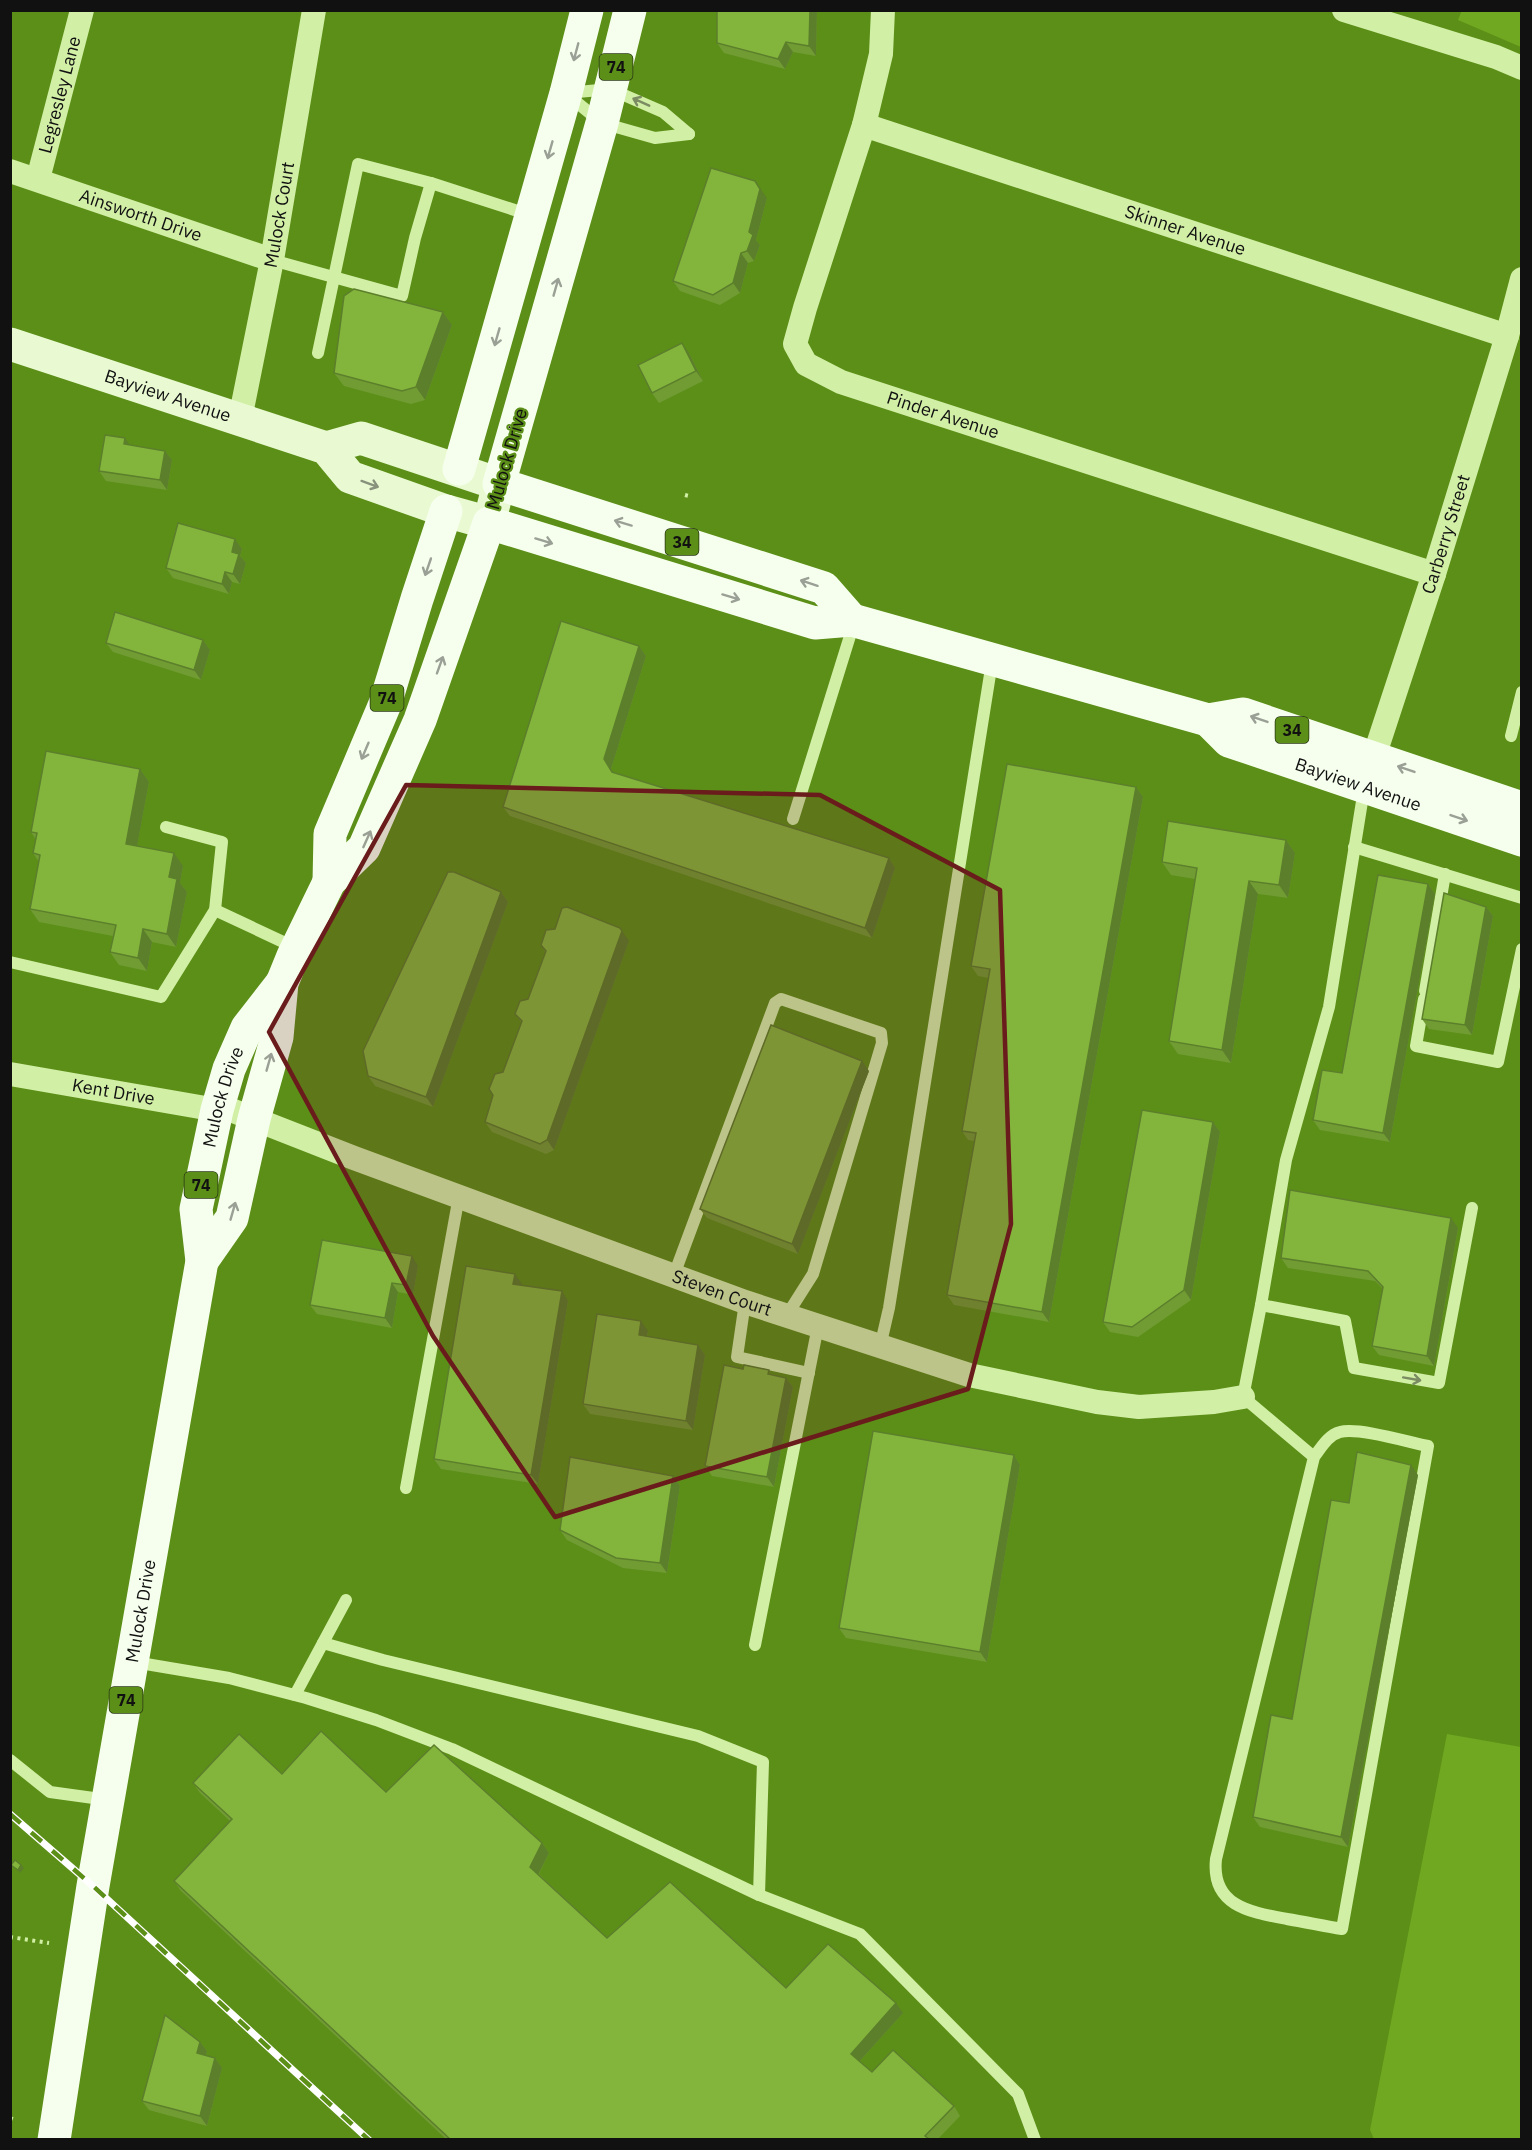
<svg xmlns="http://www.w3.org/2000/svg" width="1532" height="2150" font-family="'IBM Plex Sans',sans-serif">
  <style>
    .green { fill: #70a821 }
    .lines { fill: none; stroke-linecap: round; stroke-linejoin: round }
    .path { stroke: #d1efa5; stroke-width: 4; stroke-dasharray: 3 4.5; stroke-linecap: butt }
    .lane { stroke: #d1efa5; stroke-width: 12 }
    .street { stroke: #d1efa5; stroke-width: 24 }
    .secondary { stroke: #e9fad2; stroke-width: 33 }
    .primary { stroke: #f6ffed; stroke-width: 33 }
    .rail-casing { stroke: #fff; stroke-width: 7 }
    .rail { stroke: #5c8f18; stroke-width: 4.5; stroke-dasharray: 14; stroke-linecap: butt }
    .wall { fill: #719c34 }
    .shaded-wall { fill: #5c7f2b }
    .building { fill: #83b53d; stroke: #5c7f2b; stroke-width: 1.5 }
    .oneway { stroke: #9aa095 }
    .oneway2 { stroke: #7b8b62 }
    .oneway3 { stroke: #88917b }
    .marked { fill: #6a1b1b; fill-opacity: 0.2; stroke: #6a1b1b; stroke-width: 4.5; stroke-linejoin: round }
    .labels { text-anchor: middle; stroke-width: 4.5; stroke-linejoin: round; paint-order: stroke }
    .shield { fill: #5c8f18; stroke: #283713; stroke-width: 1.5 }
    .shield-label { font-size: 16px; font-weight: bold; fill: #111 }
    .street-label { font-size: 18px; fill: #111; stroke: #5c8f18 }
  </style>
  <rect width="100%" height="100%" fill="#5c8f18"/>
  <g class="green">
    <polygon points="1462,10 1521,11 1521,47 1458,20"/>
    <polygon points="1447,1734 1521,1747 1521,2139 1374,2139 1370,2130"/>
  </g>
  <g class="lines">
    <g class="path">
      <polyline points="685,495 689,496"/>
      <polyline points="10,1937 49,1943"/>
      <polyline points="10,2118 15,2120"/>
    </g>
    <g class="lane">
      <polyline points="567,93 610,89 663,112 689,134"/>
      <polyline points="569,96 602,123 655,138 689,134"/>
      <polyline points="272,260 402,296 415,238 431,183"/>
      <polyline points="318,353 358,164 431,183 530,215"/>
      <polyline points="1511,736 1522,692"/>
      <polyline points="793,819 854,623"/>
      <polyline points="1354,847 1522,898"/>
      <polyline points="215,910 296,948"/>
      <polyline points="10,962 161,997 215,910 222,842 166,827"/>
      <polyline points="1425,991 1445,874"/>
      <polyline points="1424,999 1416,1046 1498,1062 1522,949"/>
      <polyline points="674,1275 775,1003 781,999 881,1033 882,1043 813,1274 787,1315"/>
      <polyline points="745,1302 737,1357 809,1373"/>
      <polyline points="1261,1305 1345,1321 1354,1368 1439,1383 1472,1208"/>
      <polyline points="880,1347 889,1308 992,662"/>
      <path d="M1314,1457l-98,402c-5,47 34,53 71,60 18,3 37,7 55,10l86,-483c-20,-4 -70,-19 -88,-14 -12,3 -19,16 -26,25l-71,-60 18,-92 25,-145 43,-153 35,-218"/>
      <polyline points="406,1488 459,1196"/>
      <polyline points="323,1643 383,1660 698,1736 763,1762 759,1895"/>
      <polyline points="755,1645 818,1326"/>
      <polyline points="134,1662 229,1678 306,1698 376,1720 452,1749 759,1895 860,1934 1018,2094 1035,2140"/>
      <polyline points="295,1695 346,1600"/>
      <polyline points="10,1760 50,1792 108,1800"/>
    </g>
    <g class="street">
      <path id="s1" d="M883,10l-2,44 -17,71 -59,183 -10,36 11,20 35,18 593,192"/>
      <polyline points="1344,10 1496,57 1522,68"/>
      <path id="s2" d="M864,125l643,211"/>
      <path id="s3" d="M10,171l262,89"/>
      <path id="s4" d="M38,179l44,-169"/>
      <path id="s5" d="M240,419l32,-159 42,-250"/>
      <path id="s6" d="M1369,772l65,-198 73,-238 15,-57"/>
      <path id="s7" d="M10,1074l207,36h14l123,48 391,144 224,73 128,27 42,5 75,-5 29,-5"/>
    </g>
    <path class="secondary" id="s8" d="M10,344l316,104 24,29 96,34 43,12 10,-39 -138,-46 -35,10"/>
    <g class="primary">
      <polyline points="630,10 602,123 499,484 824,588 852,620"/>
      <polyline points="459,469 566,93 587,10"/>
      <path id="s9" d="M1208,720l21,21 293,99"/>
      <polyline points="329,882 330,834 385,704 417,599 446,511"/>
      <polyline points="202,1261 232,1218 254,1119 277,1037 282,983 293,956 329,882 364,848 420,720 489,523 815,623 852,620 1208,720 1243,714 1522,808"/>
      <path id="s10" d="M54,2140l39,-254 109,-625 -6,-52 21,-99 12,-41 18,-41 35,-45"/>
    </g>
    <g class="rail-casing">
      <polyline id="rail" points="10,1814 93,1886 369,2140"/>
    </g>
    <use href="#rail" class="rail"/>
  </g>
  <g class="wall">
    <polygon points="817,10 816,56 793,52 785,69 724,53 717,43"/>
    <polygon points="767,198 756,240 760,245 754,261 748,263 740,293 720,305 680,291 673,281"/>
    <polygon points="443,312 452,325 425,400 411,404 344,386 334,373"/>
    <polygon points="689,353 703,381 659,403 652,393"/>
    <polygon points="130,445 165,451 172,460 167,490 106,481 99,471"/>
    <polygon points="235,539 242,549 240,556 246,563 240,584 232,582 229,594 173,578 166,568"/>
    <polygon points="203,640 210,650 201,680 113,652 106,643"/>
    <polygon points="639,646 646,656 611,769 613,772 889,858 895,868 872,938 510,816 503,807"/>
    <polygon points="140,769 149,782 137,846 183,866 180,883 187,892 176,947 152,942 147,971 119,965 110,952 113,936 39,922 30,909 39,862 33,853 36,840 31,832"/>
    <polygon points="1136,787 1143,797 1049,1322 954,1305 947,1295 974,1141 968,1140 962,1131 989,978 978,976 971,966"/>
    <polygon points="1286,840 1295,853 1288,898 1258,894 1231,1063 1178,1054 1169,1041 1195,879 1171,875 1162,862"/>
    <polygon points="1428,884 1435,894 1390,1142 1320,1130 1313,1120 1342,1073"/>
    <polygon points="501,892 508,902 433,1107 375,1086 368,1076"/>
    <polygon points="1486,907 1493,916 1472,1035 1429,1029 1422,1019"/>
    <polygon points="629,941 554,1150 546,1154 492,1132 485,1122 522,1023 515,1014 528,999 545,952 541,945"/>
    <polygon points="869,1071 798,1254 707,1218 700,1209"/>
    <polygon points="1213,1122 1220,1132 1191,1300 1138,1337 1110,1332 1103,1322"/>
    <polygon points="1458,1228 1434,1366 1379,1355 1372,1346 1383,1289 1375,1281 1288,1268 1281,1258"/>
    <polygon points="418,1266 413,1295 398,1292 392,1328 317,1314 310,1305"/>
    <polygon points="522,1284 522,1285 568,1301 538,1484 441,1469 434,1459"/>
    <polygon points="648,1331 647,1337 698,1345 705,1355 693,1430 590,1414 583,1404"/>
    <polygon points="772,1375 786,1378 793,1387 774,1487 712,1476 705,1466"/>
    <polygon points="1014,1455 1020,1465 987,1662 846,1638 839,1628"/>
    <polygon points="1418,1475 1348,1847 1260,1827 1253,1817 1292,1719 1349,1503"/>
    <polygon points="673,1476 680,1486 667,1573 623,1568 567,1540 560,1530"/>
    <polygon points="282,1774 386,1792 542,1843 549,1853 539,1874 607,1938 786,1988 903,2013 860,2061 872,2072 954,2106 960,2116 938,2139 446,2139 181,1891 174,1881 230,1821 200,1793 193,1783"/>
    <polygon points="200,2042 207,2051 206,2056 215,2058 222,2068 207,2126 149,2110 142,2101"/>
  </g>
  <g class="shaded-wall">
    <polygon points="810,10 817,10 816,56 809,46"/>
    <polygon points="786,42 793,52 785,69 778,59"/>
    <polygon points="755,181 767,198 756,240 760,245 754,261 747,251 749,232"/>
    <polygon points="741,253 748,263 740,293 733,283"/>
    <polygon points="443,312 452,325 425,400 416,387"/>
    <polygon points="682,343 689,353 703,381 696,371"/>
    <polygon points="125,438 132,448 124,444"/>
    <polygon points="165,451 172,460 167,490 160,480"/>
    <polygon points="235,539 242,549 240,556 246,563 240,584 233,574 232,552"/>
    <polygon points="225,572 232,582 229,594 222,584"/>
    <polygon points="203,640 210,650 201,680 194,670"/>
    <polygon points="639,646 646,656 611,769 619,782 604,759"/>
    <polygon points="140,769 149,782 135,857 126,844"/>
    <polygon points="1136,787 1143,797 1049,1322 1042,1312"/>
    <polygon points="1286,840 1295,853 1288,898 1279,885"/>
    <polygon points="174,853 183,866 180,883 187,892 176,947 167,934 169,877"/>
    <polygon points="889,858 895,868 872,938 865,928"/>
    <polygon points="1249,881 1258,894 1231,1063 1222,1050"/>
    <polygon points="1428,884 1435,894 1390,1142 1383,1133"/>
    <polygon points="501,892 508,902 433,1107 426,1097"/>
    <polygon points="1486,907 1493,916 1472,1035 1465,1025"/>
    <polygon points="143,929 152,942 147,971 138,958"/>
    <polygon points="622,931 629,941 554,1150 547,1140"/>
    <polygon points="862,1061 869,1071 798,1254 792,1244"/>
    <polygon points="1213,1122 1220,1132 1191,1300 1184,1290"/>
    <polygon points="1451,1218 1458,1228 1434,1366 1427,1356"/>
    <polygon points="412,1256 418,1266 413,1295 406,1285"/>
    <polygon points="515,1274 522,1284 520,1293 513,1284"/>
    <polygon points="392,1283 398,1292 392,1328 385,1318"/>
    <polygon points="562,1291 568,1301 538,1484 531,1475"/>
    <polygon points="641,1321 648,1331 645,1345 639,1335"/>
    <polygon points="698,1345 705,1355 693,1430 686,1421"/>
    <polygon points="786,1378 793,1387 774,1487 767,1477"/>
    <polygon points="1014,1455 1020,1465 987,1662 980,1652"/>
    <polygon points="1411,1465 1418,1475 1348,1847 1341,1837"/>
    <polygon points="673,1476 680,1486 667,1573 660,1563"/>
    <polygon points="542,1843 549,1853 537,1877 530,1867"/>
    <polygon points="21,1865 24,1868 20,1873 18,1870"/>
    <polygon points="896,2003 903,2013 858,2063 851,2054"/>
    <polygon points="200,2042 207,2051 204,2063 197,2053"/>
    <polygon points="215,2058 222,2068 207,2126 200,2116"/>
  </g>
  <g class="building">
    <polygon points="717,10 810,10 809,46 786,42 778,59 717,43"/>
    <polygon points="711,168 755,181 760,189 749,232 753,235 747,251 741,253 733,283 713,295 673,281"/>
    <polygon points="354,289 443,312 416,387 402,391 334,373 344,296"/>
    <polygon points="682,343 696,371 652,393 638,365"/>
    <polygon points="105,435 125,438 124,444 165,451 160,480 99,471"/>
    <polygon points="178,523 235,539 232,552 239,554 233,574 225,572 222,584 166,568"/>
    <polygon points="115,612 203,640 194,670 106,643"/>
    <polygon points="561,621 639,646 604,759 612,772 889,858 865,928 503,807"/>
    <polygon points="46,751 140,769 126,844 174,853 169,877 177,879 167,934 143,929 138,958 110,952 116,925 30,909 40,855 33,853 37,833 31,832"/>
    <polygon points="1007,764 1136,787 1042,1312 947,1295 976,1133 962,1131 990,969 971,966"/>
    <polygon points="1168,821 1286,840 1279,885 1249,881 1222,1050 1169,1041 1197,868 1162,862"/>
    <polygon points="448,872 454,872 501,892 426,1097 368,1076 363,1051"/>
    <polygon points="1378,875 1428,884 1383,1133 1313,1120 1322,1070 1342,1073"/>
    <polygon points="1444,893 1486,907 1465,1025 1422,1019"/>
    <polygon points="567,907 620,928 622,931 547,1140 540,1144 485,1122 493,1095 489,1089 495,1074 503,1072 522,1021 515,1014 520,1001 528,999 546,951 541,945 546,930 555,929 562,908"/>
    <polygon points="771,1025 862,1061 792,1244 700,1209"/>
    <polygon points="1142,1110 1213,1122 1184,1290 1132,1327 1103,1322"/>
    <polygon points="1290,1190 1451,1218 1427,1356 1372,1346 1383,1287 1368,1271 1281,1258"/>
    <polygon points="322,1240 412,1256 406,1285 392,1283 385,1318 310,1305"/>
    <polygon points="466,1266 515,1274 513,1284 562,1291 531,1475 434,1459"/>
    <polygon points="597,1314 641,1321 639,1335 698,1345 686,1421 583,1404"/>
    <polygon points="724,1365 743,1369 744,1365 769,1370 768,1374 786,1378 767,1477 705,1466"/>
    <polygon points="873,1431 1014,1455 980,1652 839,1628"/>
    <polygon points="1357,1452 1411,1465 1341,1837 1253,1817 1271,1715 1292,1719 1331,1500 1349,1503"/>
    <polygon points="570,1457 673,1476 660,1563 616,1558 560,1530"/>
    <polygon points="321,1731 386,1792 434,1745 542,1843 530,1867 607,1938 670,1882 786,1988 828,1944 896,2003 851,2054 872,2072 893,2050 954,2106 925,2136 929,2139 450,2139 174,1881 232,1819 193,1783 239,1734 282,1774"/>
    <polygon points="15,1860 21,1865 18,1870 11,1865"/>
    <polygon points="165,2015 200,2042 197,2053 215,2058 200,2116 142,2101"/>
  </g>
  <defs><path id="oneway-shaft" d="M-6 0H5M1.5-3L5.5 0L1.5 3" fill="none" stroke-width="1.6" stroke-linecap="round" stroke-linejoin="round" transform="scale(1.5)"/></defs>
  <g class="oneway">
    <use href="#oneway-shaft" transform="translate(576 52) rotate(105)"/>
    <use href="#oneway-shaft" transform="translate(550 150) rotate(106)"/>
    <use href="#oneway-shaft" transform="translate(556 287) rotate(-74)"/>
    <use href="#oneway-shaft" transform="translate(497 337) rotate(106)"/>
    <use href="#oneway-shaft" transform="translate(623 523) rotate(-163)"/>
    <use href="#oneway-shaft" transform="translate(544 541) rotate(17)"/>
    <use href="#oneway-shaft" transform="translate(428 567) rotate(109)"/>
    <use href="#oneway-shaft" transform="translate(809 583) rotate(-162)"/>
    <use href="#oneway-shaft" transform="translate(731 597) rotate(17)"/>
    <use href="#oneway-shaft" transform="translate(440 665) rotate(-70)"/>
    <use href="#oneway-shaft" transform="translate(1259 719) rotate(-161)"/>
    <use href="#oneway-shaft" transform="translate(365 751) rotate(113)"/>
    <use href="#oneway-shaft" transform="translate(1406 769) rotate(-161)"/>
    <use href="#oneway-shaft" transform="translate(1459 818) rotate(19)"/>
    <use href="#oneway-shaft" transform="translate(367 839) rotate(-66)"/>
    <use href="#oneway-shaft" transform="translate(269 1062) rotate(-74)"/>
    <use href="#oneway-shaft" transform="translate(233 1211) rotate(-74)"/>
  </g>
  <g class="oneway2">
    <use href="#oneway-shaft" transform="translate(641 102) rotate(-156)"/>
    <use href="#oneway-shaft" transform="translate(1412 1379) rotate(10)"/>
  </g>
  <use class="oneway3" href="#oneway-shaft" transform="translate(370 484) rotate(20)"/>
  <path class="marked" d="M406,785l414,10 180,95 11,334 -43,165 -413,128 -122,-181 -164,-304z"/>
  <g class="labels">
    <g class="shield">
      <rect x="599.5" y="54" width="33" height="26" rx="4.5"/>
      <rect x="665.5" y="529" width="33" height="26" rx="4.5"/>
      <rect x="370.5" y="685" width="33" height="26" rx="4.5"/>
      <rect x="1275.5" y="717" width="33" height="26" rx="4.5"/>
      <rect x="184.5" y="1172" width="33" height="26" rx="4.5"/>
      <rect x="109.5" y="1687" width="33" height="26" rx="4.5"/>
    </g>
    <g class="shield-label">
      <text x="616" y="73">74</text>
      <text x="682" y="548">34</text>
      <text x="387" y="704">74</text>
      <text x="1292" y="736">34</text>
      <text x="201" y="1191">74</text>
      <text x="126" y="1706">74</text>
    </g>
    <g class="street-label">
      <text dy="6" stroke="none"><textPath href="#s4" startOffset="87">Legresley Lane</textPath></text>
      <text dy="6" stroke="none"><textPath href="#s3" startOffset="138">Ainsworth Drive</textPath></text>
      <text dy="6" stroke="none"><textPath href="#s5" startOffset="208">Mulock Court</textPath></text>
      <text dy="6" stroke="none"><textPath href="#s2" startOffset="338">Skinner Avenue</textPath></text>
      <text dy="6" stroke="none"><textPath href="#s8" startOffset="166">Bayview Avenue</textPath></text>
      <text dy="6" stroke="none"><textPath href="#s1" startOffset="516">Pinder Avenue</textPath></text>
      <text transform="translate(507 459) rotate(-74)" y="6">Mulock Drive</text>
      <text dy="6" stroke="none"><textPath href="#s6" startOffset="250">Carberry Street</textPath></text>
      <text dy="6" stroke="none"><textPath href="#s9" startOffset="166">Bayview Avenue</textPath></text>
      <text dy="6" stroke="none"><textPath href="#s7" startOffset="105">Kent Drive</textPath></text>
      <text dy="6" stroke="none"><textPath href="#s10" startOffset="1059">Mulock Drive</textPath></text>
      <text dy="6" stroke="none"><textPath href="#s7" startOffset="748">Steven Court</textPath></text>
      <text dy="6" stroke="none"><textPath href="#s10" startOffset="536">Mulock Drive</textPath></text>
    </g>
  </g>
  <rect width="1532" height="2150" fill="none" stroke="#111111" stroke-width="24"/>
</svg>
